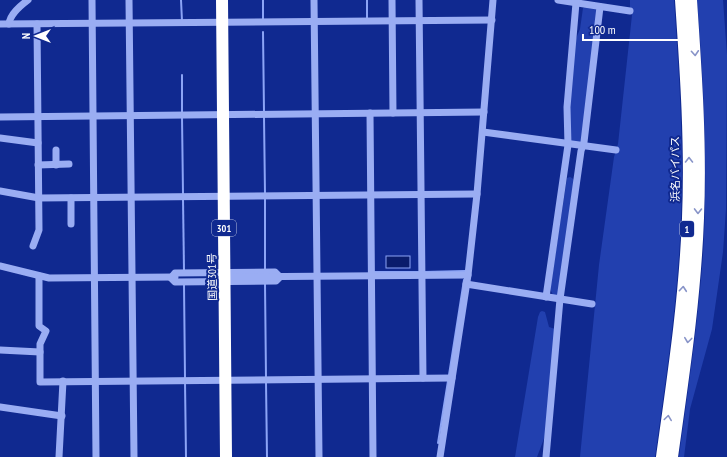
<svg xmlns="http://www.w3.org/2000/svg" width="727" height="457" font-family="'PT Sans Narrow','Noto Sans JP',sans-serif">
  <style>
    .green { fill: #2240af }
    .water { fill: #0a1c6b; stroke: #8ca4f6 }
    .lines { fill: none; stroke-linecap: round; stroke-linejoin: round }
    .stream { stroke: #8ca4f6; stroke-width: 2 }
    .minor { stroke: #9aadf3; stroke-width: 7 }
    .highway { stroke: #fff; stroke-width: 12 }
    .oneway { stroke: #8894c8 }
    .labels { text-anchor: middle; stroke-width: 4; stroke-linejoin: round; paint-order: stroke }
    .shield { fill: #102990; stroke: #b7bfde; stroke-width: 1 }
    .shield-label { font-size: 10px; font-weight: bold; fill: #fff }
    .street-label { font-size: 11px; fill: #fff; stroke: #102990 }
  </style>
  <rect width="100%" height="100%" fill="#102990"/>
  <g class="green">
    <path d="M630,0h44c5,73 10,145 7,218 -3,81 -15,160 -26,239h-75l19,-192 15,-108 4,-13 14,-129 -2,-6z"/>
    <path d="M697,0h26l4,55 -1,154 -3,43 -11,77 -22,80 -6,48h-5c9,-67 19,-134 24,-202 5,-85 1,-170 -6,-255z"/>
    <path d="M585,7l10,1 2,3 -16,131h-9c-7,-14 2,-81 3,-101l5,-12 3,-21z"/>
    <polygon points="570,177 572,178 574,180 558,295 553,295 550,289 567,178"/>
    <polygon points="542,311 545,312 549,327 555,329 545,436 537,457 515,457 538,317 540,312"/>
  </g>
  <rect class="water" x="386" y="256" width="24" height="12"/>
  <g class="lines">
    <g class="stream">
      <polyline points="181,0 182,21"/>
      <polyline points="263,0 263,20"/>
      <polyline points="367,0 367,19"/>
      <polyline points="263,32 264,112"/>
      <polyline points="182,75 182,112"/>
      <polyline points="182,117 183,194"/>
      <polyline points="264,117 265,194"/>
      <polyline points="265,198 265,269"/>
      <polyline points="183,199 184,270"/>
      <polyline points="373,272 420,272"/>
      <polyline points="424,272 465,271"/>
      <polyline points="265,284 266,378"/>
      <polyline points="184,285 185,378"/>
      <polyline points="449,375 464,280"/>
      <polyline points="185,382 186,457"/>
      <polyline points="266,382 267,457"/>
      <polyline points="438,443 448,381"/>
    </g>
    <g class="minor">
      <polyline points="92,0 96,457"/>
      <polyline points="129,0 134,457"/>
      <polyline points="314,0 319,457"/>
      <polyline points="392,0 393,113"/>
      <polyline points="419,0 423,378"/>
      <polyline points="558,0 630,11"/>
      <polyline points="0,24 492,20"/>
      <path d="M9,24c1,-10 11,-18 19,-24"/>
      <polyline points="370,113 373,457"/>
      <polyline points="0,117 484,112"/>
      <polyline points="483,132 616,150"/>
      <polyline points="0,138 38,143"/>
      <polyline points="56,150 56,165"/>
      <polyline points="38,165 69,164"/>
      <polyline points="0,191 39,198 477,194"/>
      <polyline points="71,198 71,224"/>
      <polyline points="33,246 39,230 37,24"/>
      <polyline points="0,266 49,278 175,277"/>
      <polygon points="275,272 280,277 276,281 175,282 171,278 175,273"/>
      <polyline points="39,276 39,326 46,331 40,344 40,382 452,378"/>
      <polyline points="233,277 468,275"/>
      <polyline points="466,284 592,304"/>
      <polyline points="546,297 568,145 567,107 576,3 575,0"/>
      <polyline points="0,350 40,352"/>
      <polyline points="0,407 62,416"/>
      <polyline points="59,457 63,381"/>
      <polyline points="440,457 468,275 477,194 493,0"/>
      <polyline points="546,457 560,299 581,151 584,142 600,7"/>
    </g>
    <g class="highway">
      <polyline points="222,0 226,457"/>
      <path d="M662,457c11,-79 23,-158 26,-239 3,-73 -2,-145 -7,-218"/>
      <path d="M672,457c11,-79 23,-158 26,-239 3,-73 -2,-145 -7,-218"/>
    </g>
  </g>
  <defs><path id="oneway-chevron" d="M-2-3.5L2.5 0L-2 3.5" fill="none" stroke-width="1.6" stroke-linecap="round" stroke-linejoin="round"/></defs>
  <g class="oneway">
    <use href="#oneway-chevron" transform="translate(695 53) rotate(86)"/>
    <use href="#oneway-chevron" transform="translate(689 160) rotate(-90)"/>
    <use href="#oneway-chevron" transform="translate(698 211) rotate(91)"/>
    <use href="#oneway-chevron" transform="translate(683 289) rotate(-85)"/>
    <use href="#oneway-chevron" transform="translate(688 340) rotate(97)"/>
    <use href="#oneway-chevron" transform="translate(668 418) rotate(-82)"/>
  </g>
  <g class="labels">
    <g class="shield">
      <rect x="212" y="220" width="24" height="16" rx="3"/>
      <rect x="680" y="221" width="14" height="16" rx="3"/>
    </g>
    <g class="shield-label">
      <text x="224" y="232">301</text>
      <text x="687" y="233">1</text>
    </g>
    <g class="street-label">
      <text transform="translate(675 169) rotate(-90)" y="4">浜名バイパス</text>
      <text transform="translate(212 277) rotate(-91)" y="4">国道301号</text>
    </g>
  </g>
  <g transform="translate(36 36) rotate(270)" stroke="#102990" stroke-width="3" paint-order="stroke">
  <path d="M0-3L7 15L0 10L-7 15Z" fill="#ffffff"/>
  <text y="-6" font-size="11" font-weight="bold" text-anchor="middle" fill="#ffffff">N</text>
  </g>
  <path d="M583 34v6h98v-6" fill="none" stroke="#ffffff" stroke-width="2"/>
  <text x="589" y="34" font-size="12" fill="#ffffff" stroke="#102990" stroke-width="3" paint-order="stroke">100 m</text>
</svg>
